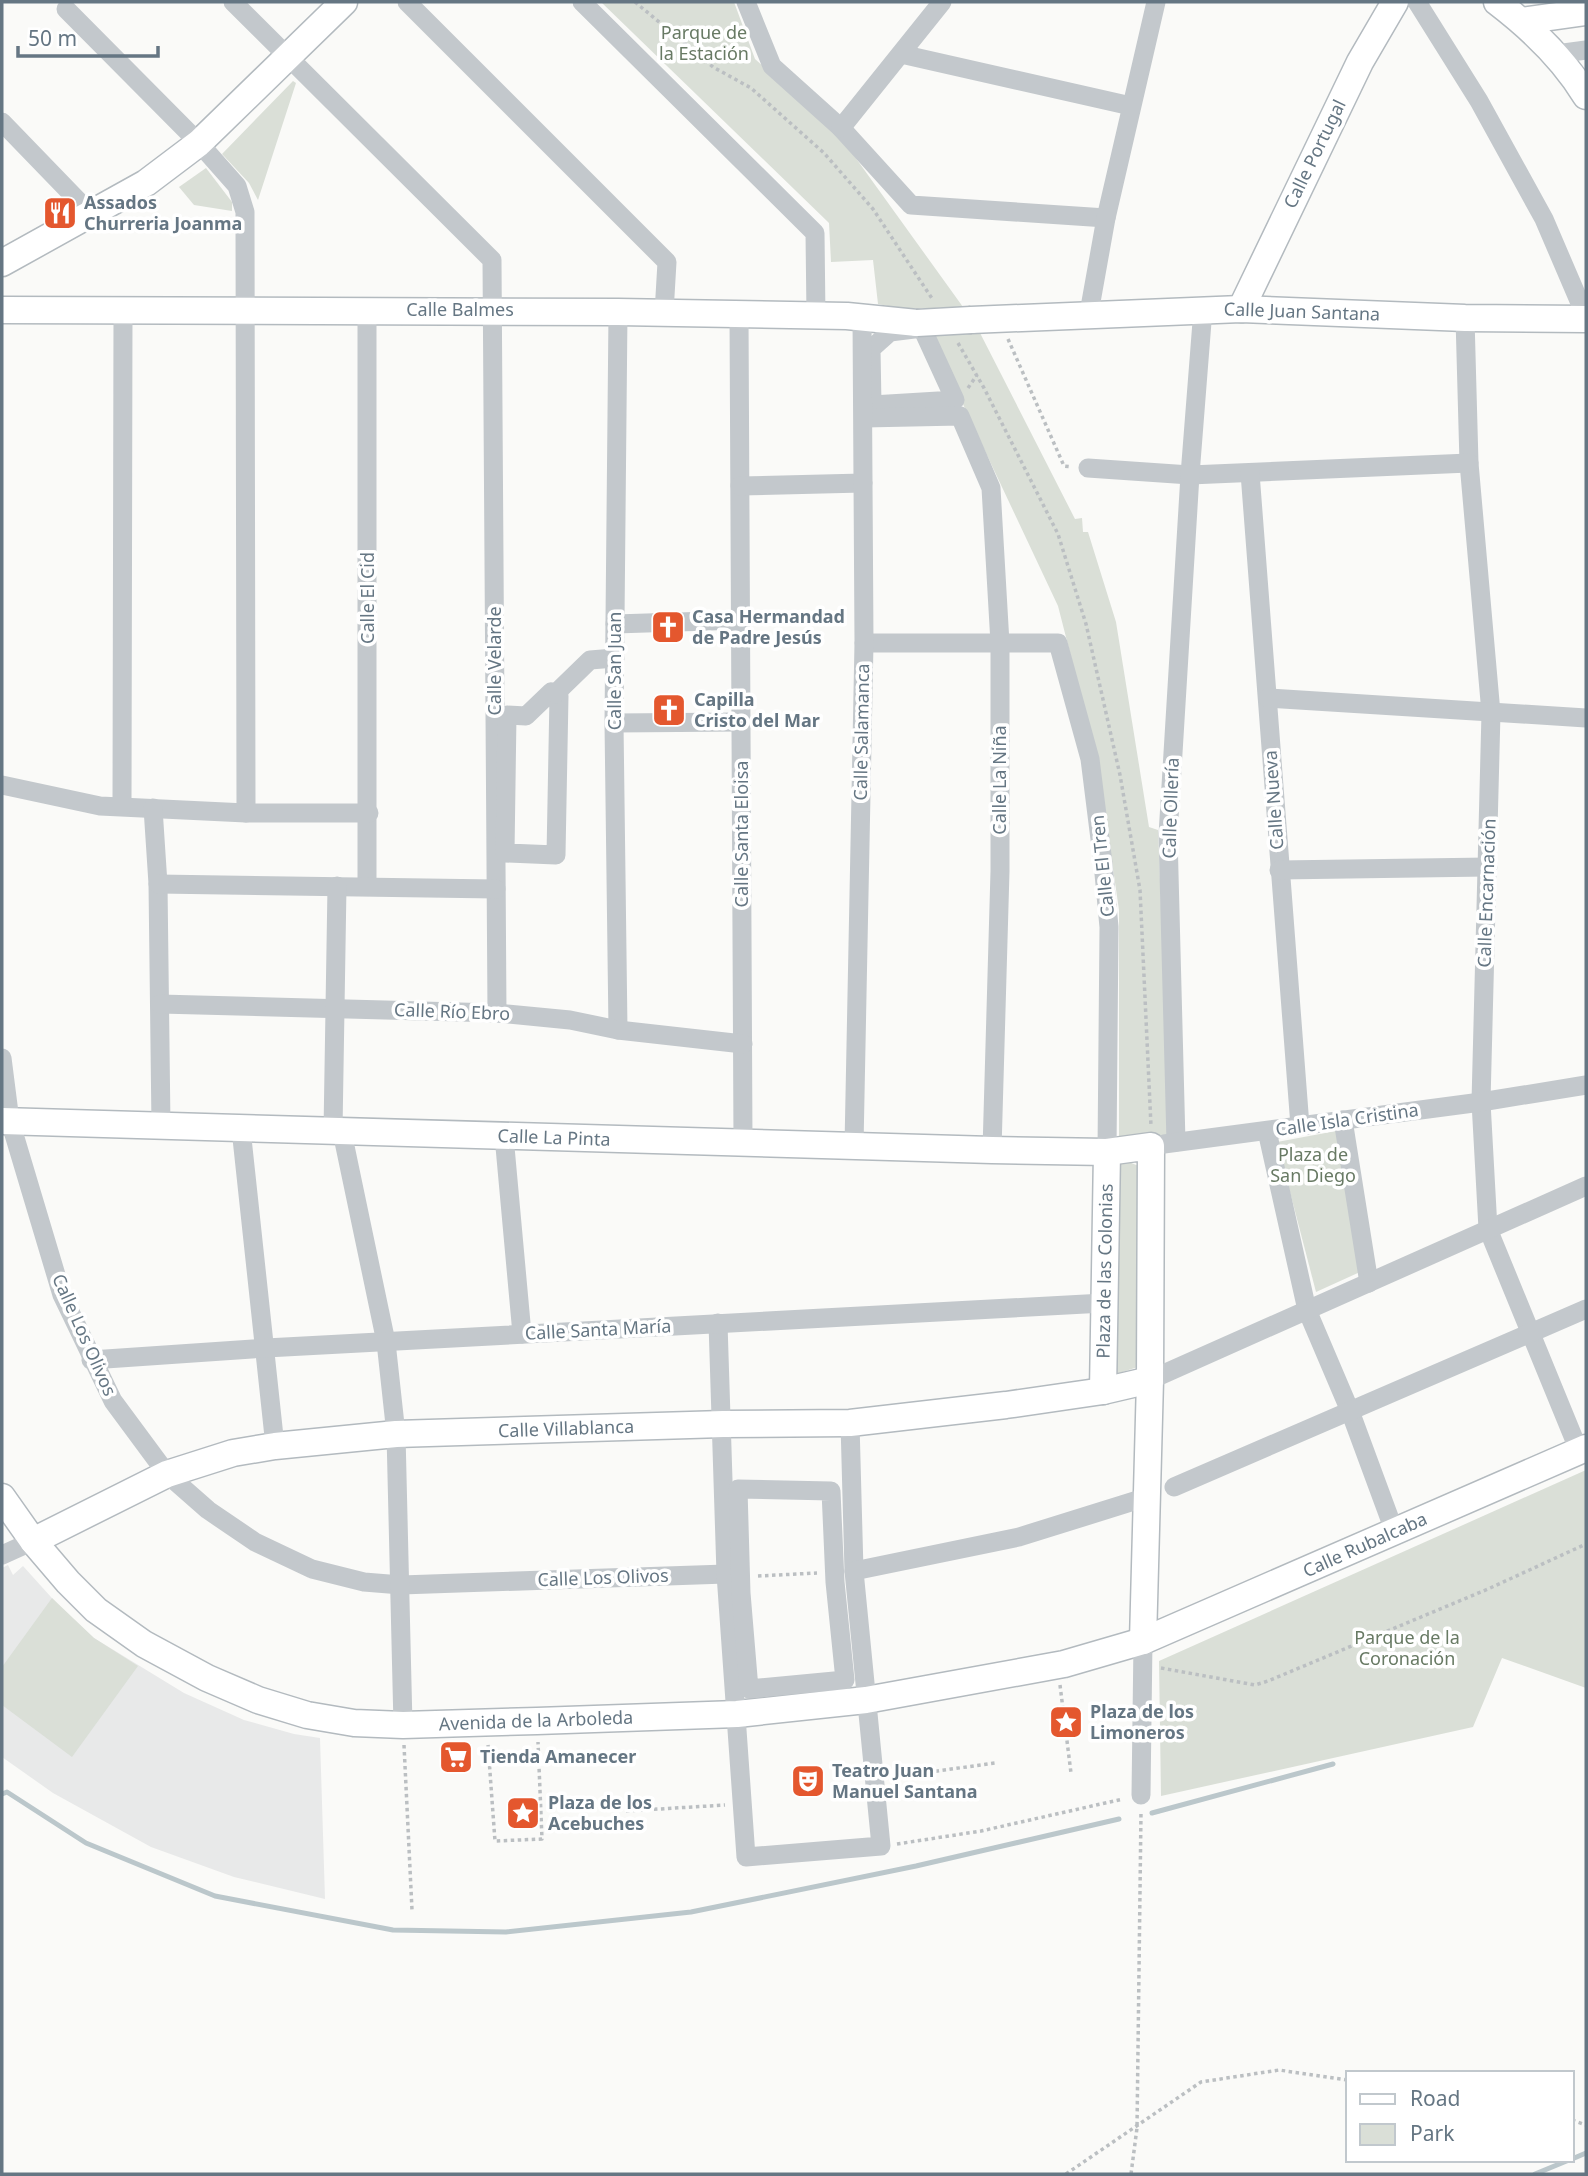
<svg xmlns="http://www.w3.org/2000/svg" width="1588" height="2176" font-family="'Noto Sans',sans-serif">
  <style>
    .built { fill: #e8e9e9 }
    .green { fill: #dadfd7 }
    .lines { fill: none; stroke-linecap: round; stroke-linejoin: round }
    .stream { stroke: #bbc7cb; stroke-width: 5 }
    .secondary-casing { stroke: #b3babf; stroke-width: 29 }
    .path { stroke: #bbbfc2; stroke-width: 3.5; stroke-dasharray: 3.5 3.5; stroke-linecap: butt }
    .street { stroke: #c3c8cc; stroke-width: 19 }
    .secondary { stroke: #fff; stroke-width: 26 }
    .secondary-bridge-casing { stroke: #b3babf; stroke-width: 29; stroke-linecap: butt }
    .secondary-bridge { stroke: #fff; stroke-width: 26 }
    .labels { text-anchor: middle; stroke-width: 7; stroke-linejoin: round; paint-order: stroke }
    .park-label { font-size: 18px; fill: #687a64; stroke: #fff }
    .street-label { font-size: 18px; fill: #657683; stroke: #fff }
    .poi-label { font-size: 18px; font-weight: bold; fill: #657683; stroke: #fff; text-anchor: start }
  </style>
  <rect width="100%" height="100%" fill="#fafaf8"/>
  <polygon class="built" points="8,1565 13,1575 23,1566 60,1607 94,1638 184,1693 244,1720 294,1734 320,1738 325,1899 234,1877 151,1847 53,1793 2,1757 2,1568"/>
  <g class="green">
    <polygon points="601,2 734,2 755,59 837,132 963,307 903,309 878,304 873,260 831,262 829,223"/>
    <polygon points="293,81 296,83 258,200 249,183 222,154"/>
    <polygon points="206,168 232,202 232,211 194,205 179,187"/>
    <polygon points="979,331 1075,519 1082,518 1083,532 1088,532 1116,622 1149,827 1158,830 1170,1135 1119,1139 1119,910 1097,758 1058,606 929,332"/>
    <polygon points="1336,1131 1360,1272 1316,1292 1277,1142"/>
    <polygon points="1129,1162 1141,1167 1144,1365 1110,1376 1115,1170 1121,1164"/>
    <polygon points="1586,1470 1586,1688 1502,1658 1473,1727 1161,1796 1159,1661"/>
    <polygon points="52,1598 94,1638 138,1666 72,1757 2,1705 2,1667"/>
  </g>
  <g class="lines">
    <g class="stream">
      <polyline points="2,1794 7,1792 86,1843 215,1896 393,1930 506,1932 691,1912 916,1866 1119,1819"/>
      <polyline points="1152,1813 1333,1764"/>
      <polyline points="1572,2159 1586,2153"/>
      <polyline points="1535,2174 1569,2160"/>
    </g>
    <g class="secondary-casing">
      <g id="secondary">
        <path d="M1497,2c34,26 66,56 89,94"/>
        <polyline points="1522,21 1586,12"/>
        <polyline points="2,263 146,183 199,143 344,2"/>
        <polyline points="1241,309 1360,62 1395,2"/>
        <polyline points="2,310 618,312 847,316 917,323"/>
        <polyline points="971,320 1241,309 1465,318 1586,319"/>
        <polyline points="2,1121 992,1150 1107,1152 1151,1146 1150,1380 1143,1641"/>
        <polyline points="1103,1391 1107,1152"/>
        <polyline points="2,1497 33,1541 68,1582 96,1610 144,1644 207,1678 258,1700 307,1715 354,1723 403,1725 537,1721 737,1714 866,1700 1064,1664 1143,1641 1586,1448"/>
        <polyline points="33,1541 167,1474 233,1453 275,1446 396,1434 723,1424 850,1423 1006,1405 1103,1391 1150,1380"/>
      </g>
    </g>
    <g class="path">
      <polyline points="635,2 713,67 751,88 824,153 873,209 933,300"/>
      <polyline points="1008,339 1064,466 1072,467"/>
      <polyline points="958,343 984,388 1058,534 1086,624 1120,775 1140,890 1151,1126"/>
      <polyline points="968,388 977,375"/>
      <polyline points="758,1576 817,1573"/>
      <polyline points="1161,1668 1255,1685 1268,1681 1488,1589 1586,1544"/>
      <polyline points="1060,1685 1071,1773"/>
      <polyline points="404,1745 412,1910"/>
      <polyline points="488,1745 495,1841 542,1839 538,1742"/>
      <polyline points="894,1777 995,1763"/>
      <polyline points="626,1811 725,1805"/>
      <polyline points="897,1844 981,1831 1123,1799"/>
      <polyline points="1572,2120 1586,2125"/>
      <polyline points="1066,2174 1201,2082 1279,2070 1348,2080"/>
      <polyline points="1131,2174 1137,2128 1141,1812"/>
    </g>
    <g class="street">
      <polyline points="233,2 492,260 497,1013"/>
      <polyline points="407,2 667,262 664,313"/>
      <polyline points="582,2 815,233 816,316"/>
      <polyline points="746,2 772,66 841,128 911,205 1106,218"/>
      <polyline points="1417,2 1479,101 1544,219 1586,317"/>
      <polyline points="66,9 199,143 237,186 245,212 246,813"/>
      <polyline points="901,54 1131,106"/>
      <polyline points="1556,54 1586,50"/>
      <polyline points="2,122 91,214"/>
      <polyline points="841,128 942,2"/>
      <polyline points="367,309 367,886"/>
      <polyline points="618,312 614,723 618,1030"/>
      <polyline points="1089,313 1106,218 1156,2"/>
      <polyline points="739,314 743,1143"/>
      <polyline points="1465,318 1469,463 1491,713 1481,1102 1488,1229 1579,1451"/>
      <polygon points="922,328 955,400 872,405 871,349 890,332"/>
      <polyline points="864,418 960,416 991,488 1000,643 1000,871 992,1150"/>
      <polyline points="1088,468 1190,475 1469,463"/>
      <polyline points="1250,473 1300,1126"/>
      <polyline points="740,486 863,483"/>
      <polyline points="615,624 741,620"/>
      <polyline points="864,643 1058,643 1090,759 1103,863 1109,927 1107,1152"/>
      <polygon points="551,692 559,696 556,855 505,853 507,715 526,716"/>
      <polyline points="555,694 590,660 615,658"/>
      <polyline points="1268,698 1586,718"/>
      <polyline points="614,723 742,722"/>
      <polyline points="2,785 100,806 246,813 369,813"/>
      <polyline points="122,806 123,311"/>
      <polyline points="153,808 158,884 161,1126"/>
      <polyline points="1279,870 1488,867"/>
      <polyline points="158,884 496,889"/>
      <polyline points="160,1004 497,1013 570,1020 618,1030 743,1044"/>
      <polyline points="2,1058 10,1121 62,1295 113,1401 167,1474 208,1510 255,1542 312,1569 364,1582 401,1585 726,1574"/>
      <polyline points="1343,1120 1369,1283"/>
      <polyline points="241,1129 275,1446"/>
      <polyline points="333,1131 337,886"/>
      <polyline points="1267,1131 1307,1310 1350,1411 1395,1533"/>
      <polyline points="342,1132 386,1342 396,1434 403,1725"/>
      <polyline points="504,1136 522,1334"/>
      <polyline points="1176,1142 1168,835 1190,475 1203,309"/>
      <polyline points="1164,1144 1481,1102 1586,1085"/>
      <polyline points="854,1146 864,643 862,318"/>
      <polyline points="718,1323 726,1574 746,1857 881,1846 854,1571 850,1423"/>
      <polyline points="91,1360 266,1348 1104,1303"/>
      <polyline points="1150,1380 1586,1186"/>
      <polyline points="1174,1487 1586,1309"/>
      <polygon points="738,1489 831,1491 835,1582 845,1680 749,1689 741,1593"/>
      <polyline points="2,1555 33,1541"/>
      <polyline points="854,1571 1019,1537 1147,1497"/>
      <polyline points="1141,1795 1143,1641"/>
    </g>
    <use href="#secondary" class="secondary"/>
    <g class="secondary-bridge-casing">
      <polyline id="secondary-bridge" points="917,323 971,320"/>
    </g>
    <use href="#secondary-bridge" class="secondary-bridge"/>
  </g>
  <defs>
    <g id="restaurant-square" transform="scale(1.75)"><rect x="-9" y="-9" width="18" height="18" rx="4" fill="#e4572e" stroke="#fff"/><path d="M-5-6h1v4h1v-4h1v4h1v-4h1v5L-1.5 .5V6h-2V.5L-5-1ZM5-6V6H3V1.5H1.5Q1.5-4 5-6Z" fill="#fff"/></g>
    <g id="church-square" transform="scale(1.75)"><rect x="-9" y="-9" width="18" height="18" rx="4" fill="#e4572e" stroke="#fff"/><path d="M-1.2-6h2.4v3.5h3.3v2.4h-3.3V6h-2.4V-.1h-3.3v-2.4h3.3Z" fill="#fff"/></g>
    <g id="sight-square" transform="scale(1.75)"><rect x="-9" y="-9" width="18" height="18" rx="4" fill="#e4572e" stroke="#fff"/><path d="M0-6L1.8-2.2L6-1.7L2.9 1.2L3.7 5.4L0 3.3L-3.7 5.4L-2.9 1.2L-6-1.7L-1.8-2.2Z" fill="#fff"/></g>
    <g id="supermarket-square" transform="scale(1.75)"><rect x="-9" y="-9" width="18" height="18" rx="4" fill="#e4572e" stroke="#fff"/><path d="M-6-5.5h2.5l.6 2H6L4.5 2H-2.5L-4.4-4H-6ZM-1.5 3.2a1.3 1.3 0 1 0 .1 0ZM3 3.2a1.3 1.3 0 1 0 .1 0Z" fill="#fff"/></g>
    <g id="theatre-square" transform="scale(1.75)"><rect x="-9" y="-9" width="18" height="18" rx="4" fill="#e4572e" stroke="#fff"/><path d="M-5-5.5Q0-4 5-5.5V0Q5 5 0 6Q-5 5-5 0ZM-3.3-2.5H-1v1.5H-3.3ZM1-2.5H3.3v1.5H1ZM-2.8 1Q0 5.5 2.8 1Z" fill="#fff"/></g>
  </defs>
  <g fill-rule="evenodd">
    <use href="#restaurant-square" x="60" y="213"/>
    <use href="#church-square" x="668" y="627"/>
    <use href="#church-square" x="669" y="710"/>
    <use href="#sight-square" x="1066" y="1722"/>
    <use href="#supermarket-square" x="456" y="1757"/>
    <use href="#theatre-square" x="808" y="1781"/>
    <use href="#sight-square" x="523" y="1813"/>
  </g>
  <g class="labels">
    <g class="park-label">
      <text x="704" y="39">Parque de<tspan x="704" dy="21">la Estación</tspan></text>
      <text x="1313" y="1161">Plaza de<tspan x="1313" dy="21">San Diego</tspan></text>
      <text x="1407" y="1644">Parque de la<tspan x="1407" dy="21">Coronación</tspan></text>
    </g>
    <g class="street-label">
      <text transform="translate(1315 154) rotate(-64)" y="6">Calle Portugal</text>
      <text x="460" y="316">Calle Balmes</text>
      <text transform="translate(1302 312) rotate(2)" y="6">Calle Juan Santana</text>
      <text transform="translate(368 598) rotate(-90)" y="6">Calle El Cid</text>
      <text transform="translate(495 661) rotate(-90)" y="6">Calle Velarde</text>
      <text transform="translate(615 671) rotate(-90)" y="6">Calle San Juan</text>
      <text transform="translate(862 732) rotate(-89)" y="6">Calle Salamanca</text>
      <text transform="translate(1000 780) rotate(-90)" y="6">Calle La Niña</text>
      <text transform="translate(1274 800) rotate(-94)" y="6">Calle Nueva</text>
      <text transform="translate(1171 808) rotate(-88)" y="6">Calle Ollería</text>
      <text transform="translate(742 834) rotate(-90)" y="6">Calle Santa Eloisa</text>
      <text transform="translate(1103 866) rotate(-96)" y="6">Calle El Tren</text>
      <text transform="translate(1487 893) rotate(-88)" y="6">Calle Encarnación</text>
      <text transform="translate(452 1012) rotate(2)" y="6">Calle Río Ebro</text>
      <text transform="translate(1347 1120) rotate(-8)" y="6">Calle Isla Cristina</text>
      <text transform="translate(554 1138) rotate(2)" y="6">Calle La Pinta</text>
      <text transform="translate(1105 1271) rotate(-89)" y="6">Plaza de las Colonias</text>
      <text transform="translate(598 1330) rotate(-3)" y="6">Calle Santa María</text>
      <text transform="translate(84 1335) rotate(66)" y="6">Calle Los Olivos</text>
      <text transform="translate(566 1429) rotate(-2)" y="6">Calle Villablanca</text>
      <text transform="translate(1365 1545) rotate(-24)" y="6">Calle Rubalcaba</text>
      <text transform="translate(603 1578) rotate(-2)" y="6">Calle Los Olivos</text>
      <text transform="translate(536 1721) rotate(-2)" y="6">Avenida de la Arboleda</text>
    </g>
    <g class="poi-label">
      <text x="84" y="209">Assados<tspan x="84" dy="21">Churreria Joanma</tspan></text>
      <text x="692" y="623">Casa Hermandad<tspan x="692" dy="21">de Padre Jesús</tspan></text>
      <text x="694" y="706">Capilla<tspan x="694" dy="21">Cristo del Mar</tspan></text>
      <text x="1090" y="1718">Plaza de los<tspan x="1090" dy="21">Limoneros</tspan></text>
      <text x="480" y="1763">Tienda Amanecer</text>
      <text x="832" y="1777">Teatro Juan<tspan x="832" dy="21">Manuel Santana</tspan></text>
      <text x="548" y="1809">Plaza de los<tspan x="548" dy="21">Acebuches</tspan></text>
    </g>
  </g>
  <rect width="1588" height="2176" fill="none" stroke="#657683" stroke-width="7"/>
  <rect x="1346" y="2071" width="228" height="91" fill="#ffffff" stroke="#c1c8cd" stroke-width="2"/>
  <rect x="1360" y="2094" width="35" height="10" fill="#ffffff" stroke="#c1c8cd" stroke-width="2"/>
  <text x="1410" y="2106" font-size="21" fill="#657683">Road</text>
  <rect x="1360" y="2124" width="35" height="21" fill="#dadfd7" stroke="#c1c8cd" stroke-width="2"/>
  <text x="1410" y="2141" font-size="21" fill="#657683">Park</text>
  <path d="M18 46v10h140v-10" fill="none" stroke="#657683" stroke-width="3.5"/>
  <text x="28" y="46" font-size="21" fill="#657683" stroke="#ffffff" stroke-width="5" paint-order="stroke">50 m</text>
</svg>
